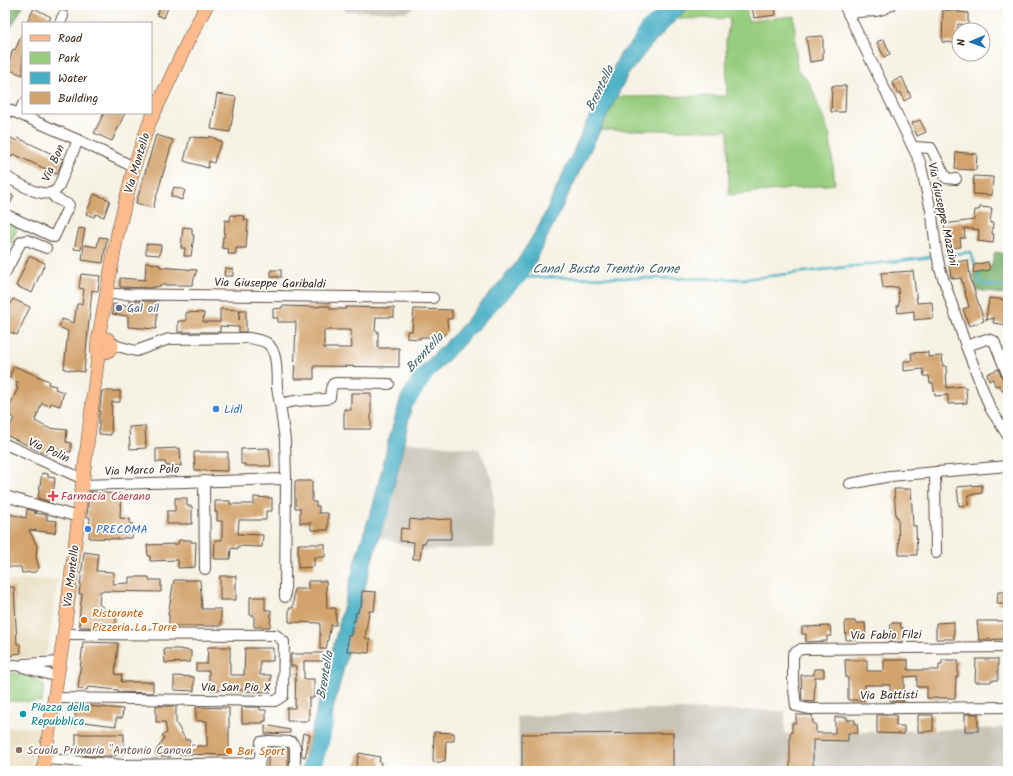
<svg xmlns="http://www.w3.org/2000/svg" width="1013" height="776" font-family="Kalam,sans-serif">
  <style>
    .built { fill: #e6daba }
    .industrial { fill: #c8c4b8 }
    .green { fill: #97cd7f; stroke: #697c4e }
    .forest { fill: #79b06e; stroke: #5a6d46 }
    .water { fill: #46afc5; stroke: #406c72 }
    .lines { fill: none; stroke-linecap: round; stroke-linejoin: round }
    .stream { stroke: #46afc5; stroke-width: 2.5 }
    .canal { stroke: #46afc5; stroke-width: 9 }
    .building { fill: #d2a36c; fill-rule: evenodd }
    .minor-casing { stroke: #57483c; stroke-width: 12 }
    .major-casing { stroke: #57483c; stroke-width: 14 }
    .minor { stroke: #fff; stroke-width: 10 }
    .major { stroke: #fbbb8d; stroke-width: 13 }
    .service-dot { fill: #5c6f8a; stroke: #fff; stroke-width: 1.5 }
    .shop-dot { fill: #3f7fe0; stroke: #fff; stroke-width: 1.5 }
    .health-dot { fill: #e0444e; stroke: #fff; stroke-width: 1.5 }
    .food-dot { fill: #e8710a; stroke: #fff; stroke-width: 1.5 }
    .culture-dot { fill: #0f9aa8; stroke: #fff; stroke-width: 1.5 }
    .education-dot { fill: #8d6e63; stroke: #fff; stroke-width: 1.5 }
    .labels { text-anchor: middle; stroke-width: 3.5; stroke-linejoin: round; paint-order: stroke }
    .street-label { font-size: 12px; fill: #3b2a1e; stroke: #fff }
    .service-label { font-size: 12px; fill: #4e5e75; stroke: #fff; text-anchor: start }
    .shop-label { font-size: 12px; fill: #366cbe; stroke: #fff; text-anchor: start }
    .health-label { font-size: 12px; fill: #be3a42; stroke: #fff; text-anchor: start }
    .food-label { font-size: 12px; fill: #c56008; stroke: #fff; text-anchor: start }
    .culture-label { font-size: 12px; fill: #0d838f; stroke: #fff; text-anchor: start }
    .education-label { font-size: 12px; fill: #785e54; stroke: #fff; text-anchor: start }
    .water-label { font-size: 13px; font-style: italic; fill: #3f5f61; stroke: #fff }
  </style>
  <rect width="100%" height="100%" fill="#fff"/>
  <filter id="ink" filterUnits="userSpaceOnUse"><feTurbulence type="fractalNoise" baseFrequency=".025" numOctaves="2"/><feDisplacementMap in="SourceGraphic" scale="8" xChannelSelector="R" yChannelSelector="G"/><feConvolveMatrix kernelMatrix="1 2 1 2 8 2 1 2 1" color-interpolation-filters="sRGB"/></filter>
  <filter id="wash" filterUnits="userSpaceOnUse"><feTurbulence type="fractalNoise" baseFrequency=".012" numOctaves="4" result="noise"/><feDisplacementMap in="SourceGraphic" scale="16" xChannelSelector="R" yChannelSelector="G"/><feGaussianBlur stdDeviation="0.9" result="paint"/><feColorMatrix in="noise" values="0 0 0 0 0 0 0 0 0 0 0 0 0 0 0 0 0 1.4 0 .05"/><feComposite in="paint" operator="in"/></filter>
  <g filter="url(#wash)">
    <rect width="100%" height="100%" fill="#f5f2e3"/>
    <g class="built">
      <polygon points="58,579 47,652 45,655 42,657 5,659 5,581"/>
      <polygon points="5,726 39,728 29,771 5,771"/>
    </g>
    <g class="industrial">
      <polygon points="345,5 418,5 407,12 345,11"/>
      <polygon points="649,5 668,5 657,16"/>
      <polygon points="404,442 479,449 493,480 495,548 419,550 379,537 397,475"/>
      <polygon points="650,709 785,711 785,734 1008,728 1008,771 520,771 517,717"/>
    </g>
    <g class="green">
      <polygon points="690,5 696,5 697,7 717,5 746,5 748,21 794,16 797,69 810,83 830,137 835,184 729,195 728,130 600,130 617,97 727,96 726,41 730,18 677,19"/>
      <polygon points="5,221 18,227 5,255"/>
      <polygon points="26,673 44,685 42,702 5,701 5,674"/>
    </g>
    <g class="forest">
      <polygon points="5,5 23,6 5,38"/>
      <polygon points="995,252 1008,254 1008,295 977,290 973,275 992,264"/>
    </g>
    <polygon class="water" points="668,5 690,5 650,47 627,76 529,274 424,386 411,409 397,475 389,506 372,560 317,771 301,771 357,554 374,502 389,438 401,397 416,372 457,331 516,263 540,224 587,121 620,54"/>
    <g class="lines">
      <g class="stream">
        <polyline points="945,255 971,252 981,284 1008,287"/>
        <polyline points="510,294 527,277 744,279 932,257"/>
        <polyline points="414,403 435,372"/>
        <polyline points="383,522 389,510 393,491"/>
      </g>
      <g class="canal">
        <polyline points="637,41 644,28 671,5"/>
        <polyline points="315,771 325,741 329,721"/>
      </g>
    </g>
    <g id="blocks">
      <g class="building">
        <polygon points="161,5 169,5 164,18 157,15"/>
        <polygon points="765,5 775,5 776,15 754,18 752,7"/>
        <polygon points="34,8 51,17 48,23 27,23"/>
        <polygon points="943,10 959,11 958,12 968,13 968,25 958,24 957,43 942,42"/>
        <polygon points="23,32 23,75 7,69 13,49 15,50"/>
        <polygon points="823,36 823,60 810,62 806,37"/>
        <polygon points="884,39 890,54 884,57 877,42"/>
        <polygon points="902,77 911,97 904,101 901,92 898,94 892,82"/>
        <polygon points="832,86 846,86 845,112 831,112"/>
        <polygon points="217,94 236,97 230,132 211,129"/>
        <polygon points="104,113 125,113 112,141 94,133"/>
        <polygon points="920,120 926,132 917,136 912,123"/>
        <polygon points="5,135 17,141 18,138 63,159 57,174 13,154 12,157 5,154"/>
        <polygon points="156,135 173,140 153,208 136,203"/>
        <polygon points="210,136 222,142 216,155 214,163 209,161 208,168 184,161 190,137 209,138"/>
        <polygon points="956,152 977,154 976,170 955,169"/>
        <polygon points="974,176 993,177 992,195 973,194"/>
        <polygon points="174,187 185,190 182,200 171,196"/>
        <polygon points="5,192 14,196 7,210 5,211"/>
        <polygon points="94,194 110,200 104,217 96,214 94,217 86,214"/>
        <polygon points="980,207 992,208 990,223 993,223 992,234 994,234 993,243 978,241 979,230 964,228 965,238 960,238 961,247 947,248 944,224 974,220 975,210 979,210"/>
        <polygon points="231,215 245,216 244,220 248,220 246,248 236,248 236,254 228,254 229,249 222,248 223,237 224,237 225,220 230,221"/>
        <polygon points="183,227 192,228 192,235 194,235 191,256 184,256 185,248 181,248"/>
        <polygon points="79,228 85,229 81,250 74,249"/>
        <polygon points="99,237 107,238 103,263 82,260 84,245 97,247"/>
        <polygon points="146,244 161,245 160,255 146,254"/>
        <polygon points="29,256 45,263 32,293 16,286"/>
        <polygon points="968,260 971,283 972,283 984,321 969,326 963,309 969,307 961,278 953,279 953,277 951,278 949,263"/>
        <polygon points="146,262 160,265 160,267 197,270 192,285 160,285 160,286 150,288 120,287 120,278 145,280"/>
        <polygon points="988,262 990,270 973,273 974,265"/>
        <polygon points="225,268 233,269 233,276 224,276"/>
        <rect x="271" y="270" width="10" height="7"/>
        <polygon points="913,271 917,303 932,302 933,318 914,320 914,311 898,313 897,305 899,305 898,287 883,288 881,273"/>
        <polygon points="81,274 100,276 98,291 92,290 84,372 64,369 68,331 59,327 62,319 74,323 77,304 82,304 84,289 79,288"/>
        <polygon points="989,298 1008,300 1008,325 993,323 994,318 986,320"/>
        <polygon points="13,299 30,307 17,335 5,330 5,317"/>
        <polygon points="129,301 158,301 156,329 128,327 128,316 112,314 113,304 129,306"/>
        <path d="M282,306l37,1v-1h11v3h16v-2l48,1v9h-18l-1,14h3v17h21v19l-85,-1v13h-20l2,-57h-18v-4h-5v-9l9,-1zM324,330h27l1,18h-28z"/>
        <polygon points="220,309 240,310 239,320 240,310 246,310 246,332 239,332 239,327 220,326 220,332 178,332 178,321 186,321 186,312 204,313 203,322 220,322"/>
        <polygon points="414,309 452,310 452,319 447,319 448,331 442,337 420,337 420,339 407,338 407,331 412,331"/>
        <polygon points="928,352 928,357 942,356 943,366 946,366 947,388 964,386 964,388 966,388 967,403 948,404 948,395 935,396 933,383 930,383 929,376 924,376 923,369 904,371 904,361 912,361 911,353"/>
        <polygon points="14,366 49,381 48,384 56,386 55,389 64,392 60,406 51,403 50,406 42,403 35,421 48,428 67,430 66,442 71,443 71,452 48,450 46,454 6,435 14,418 6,414 18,388 16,387 18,382 9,378"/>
        <polygon points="998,369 1004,381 1008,382 1008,389 1002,391 999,385 995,386 993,379 989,381 987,374"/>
        <polygon points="102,391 120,391 120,402 112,402 111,435 99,434 99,416"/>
        <polygon points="351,393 371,393 371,429 344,429 344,409 351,410"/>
        <polygon points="145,426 146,448 130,449 129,427"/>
        <polygon points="180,448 181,466 166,466 165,462 156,462 156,449"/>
        <polygon points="269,448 271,466 245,466 245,464 241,464 241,449"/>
        <polygon points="194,452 228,452 228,471 195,470"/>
        <polygon points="42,473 48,474 48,477 55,478 52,503 38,498"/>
        <polygon points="295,481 312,481 312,502 316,502 316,506 319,506 319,513 328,513 328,530 311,530 311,523 300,523 300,508 295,508"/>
        <polygon points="982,485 982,493 968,495 968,505 959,506 957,487"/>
        <polygon points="894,489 911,489 913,526 916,526 917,555 899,555 898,517 896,517"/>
        <polygon points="89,492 121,494 120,518 130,519 130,524 133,524 132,538 123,538 122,539 89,538 90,517 87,517"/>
        <polygon points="254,497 272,498 272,511 266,511 266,520 239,520 238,534 263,535 262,547 238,546 238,549 231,548 230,559 214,559 215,540 222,540 222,521 217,521 217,512 215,512 215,501 230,501 230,504 254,504"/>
        <polygon points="175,498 187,498 187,506 192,506 192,524 167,524 167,511 175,511"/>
        <polygon points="27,509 37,512 34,513 47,515 47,520 57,521 55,533 29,530 37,546 36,557 39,568 35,572 22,573 21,567 5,567 5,513 26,518"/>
        <polygon points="410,519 425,521 425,520 451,519 451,539 426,539 425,543 422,543 420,559 413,559 414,542 400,541 401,528 409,529"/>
        <polygon points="179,540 191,540 191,542 196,542 195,567 178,568 178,560 150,561 150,556 148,556 147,545 178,544"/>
        <polygon points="298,544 325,544 325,557 314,557 314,567 298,568"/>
        <polygon points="84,552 98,554 96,571 114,572 113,584 129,583 129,577 149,577 149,580 161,580 161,592 100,591 99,604 109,612 116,613 116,628 80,627 79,620 82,594 79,594"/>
        <rect x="220" y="576" width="16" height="24"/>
        <polygon points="174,580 200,580 202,609 221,609 221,626 169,626 169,615 168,615"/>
        <polygon points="308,581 326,581 327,608 336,608 336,625 331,625 326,649 320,649 320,623 289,622 289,608 293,608 294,589 308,589"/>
        <polygon points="5,587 14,587 17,644 20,644 21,653 13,654 13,656 5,656"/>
        <polygon points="362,591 376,592 374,611 369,611 365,638 370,639 369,653 347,651 348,635 351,636 353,621 355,621 356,612 358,613 359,607 361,607"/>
        <polygon points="998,592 1008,592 1008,604 997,604"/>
        <polygon points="250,597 265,597 265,610 271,610 270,627 254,627 254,615 250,615"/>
        <polygon points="845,621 855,621 855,623 865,623 866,639 846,640"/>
        <polygon points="977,621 1008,621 1008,638 1004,638 1004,639 979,640"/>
        <polygon points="954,622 954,639 936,639 936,623"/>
        <polygon points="891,623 900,623 901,628 903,628 903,642 890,642"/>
        <polygon points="830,626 831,636 827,636 827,641 806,642 806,634 802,634 802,627"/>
        <polygon points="83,642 118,643 115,674 122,675 121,682 153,682 153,693 118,692 118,690 88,687 87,690 78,689"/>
        <polygon points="208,647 230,647 230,675 244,675 245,648 273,648 273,661 260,661 260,675 271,675 271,692 246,691 246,690 209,690 209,671 196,671 196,664 207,664"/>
        <polygon points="164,649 179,649 191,651 191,656 190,662 165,663"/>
        <polygon points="304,653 323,653 323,661 304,661 304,679 314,679 314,698 309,698 309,721 287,721 287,708 295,708 296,666 291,666 291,654 304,654"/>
        <polygon points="976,659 998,659 998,680 991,680 991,682 975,682"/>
        <polygon points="845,660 867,660 867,671 884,671 884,660 908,660 908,670 939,670 939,664 942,664 942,660 958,660 958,677 956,677 955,698 927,698 927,687 917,687 917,676 904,677 904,701 890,701 890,685 865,685 865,700 848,700 848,678 846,678"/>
        <polygon points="814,669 824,669 824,677 815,677 814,702 802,701 801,675 814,675"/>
        <polygon points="174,676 194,677 194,691 174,690"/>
        <polygon points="75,705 123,709 122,718 116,718 116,726 75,721"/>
        <polygon points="156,706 176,706 176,723 186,740 190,740 190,746 207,746 207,721 196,721 196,707 229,708 229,755 171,754 170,757 167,756 160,756 155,753 164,738 162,735 167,733 165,722 156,722"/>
        <polygon points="242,707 260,707 260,710 266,710 266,721 263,721 263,723 242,723"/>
        <rect x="965" y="714" width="13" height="17"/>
        <polygon points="796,715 812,715 813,724 816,724 816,733 835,733 835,717 847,717 847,720 855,720 855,724 857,724 858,733 848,733 848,741 813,740 813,771 790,771 790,733 792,733 792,723 796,723"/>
        <polygon points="877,715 896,715 896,726 904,726 904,734 877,733"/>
        <polygon points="918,715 933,715 933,731 918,732"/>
        <polygon points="265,725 290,730 290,733 265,734"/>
        <polygon points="434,732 454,733 454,741 446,741 445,761 442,761 441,762 433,762"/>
        <polygon points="303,733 310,735 305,757 302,756 301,744"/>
        <polygon points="673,733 673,771 522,771 522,734"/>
        <polygon points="76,734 124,734 124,754 115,754 115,756 85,756 85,754 76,754"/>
        <rect x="268" y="748" width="20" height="23"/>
        <polygon points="359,753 380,757 379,762 381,762 380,771 355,771"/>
      </g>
    </g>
  </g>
  <g filter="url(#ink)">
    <use href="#blocks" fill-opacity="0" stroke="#57483c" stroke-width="1"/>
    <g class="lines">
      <g class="minor-casing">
        <g id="minor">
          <polyline points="844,5 920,162 932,215 936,250 940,269 966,346 990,408 1008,436"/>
          <path d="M848,14c16,-6 26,2 43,-9"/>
          <polyline points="60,23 63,16"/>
          <polyline points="5,108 78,140 134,167"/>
          <polyline points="19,114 23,104"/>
          <polyline points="913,147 931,148 946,178 956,179"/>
          <path d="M5,176c14,7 41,27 53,12l20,-48"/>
          <polyline points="9,216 54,237 69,205 55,198 51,193"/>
          <polyline points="5,273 21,242 27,240 46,248"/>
          <polyline points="107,294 433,298"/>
          <path d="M110,341l7,5 19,5 33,-12 80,-1c6,1 13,2 18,5 12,9 9,33 10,45 1,5 2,10 3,16"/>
          <polyline points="966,346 987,339 994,341 1008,376"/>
          <polyline points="5,444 83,479"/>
          <polyline points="935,472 936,553"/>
          <polyline points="204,481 205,569"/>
          <polyline points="850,484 890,476 1008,466"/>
          <path d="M82,485l204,-6 -1,-39 -5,-36 15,-3 31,-2 4,-2c1,-4 0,-9 3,-13l3,-1 53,1"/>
          <polyline points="5,496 78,517"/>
          <polyline points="285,597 286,479"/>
          <polyline points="1008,647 801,649 793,654 793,681 796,706 809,709 1008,707"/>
          <polyline points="24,664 60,662"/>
          <polyline points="5,666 16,665 58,677"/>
          <polyline points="56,698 275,701 283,696 284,642 276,635 64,634"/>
          <polyline points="46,759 124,765 259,763"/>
          <polyline points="259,771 261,742 269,741 292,742 295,747 295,771"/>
        </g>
      </g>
      <g class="major-casing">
        <g id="major">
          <path d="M98,349c5,5 12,4 14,-4l-4,-6 -5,-1 -4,2"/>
          <polyline points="43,771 64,634 98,357 97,346 117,236 134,167 149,124 188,41 207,5"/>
        </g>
      </g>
      <use href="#minor" class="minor"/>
      <use href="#major" class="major"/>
    </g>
  </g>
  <circle class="service-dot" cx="119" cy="308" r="4"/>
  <g class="shop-dot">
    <circle cx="216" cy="409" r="4"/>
    <circle cx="88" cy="529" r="4"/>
  </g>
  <path class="health-dot" d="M51 490h4v4h4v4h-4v4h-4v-4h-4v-4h4z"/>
  <g class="food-dot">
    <circle cx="84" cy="620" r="4"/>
    <circle cx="229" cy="751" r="4"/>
  </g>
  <circle class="culture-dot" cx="23" cy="714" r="4"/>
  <circle class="education-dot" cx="19" cy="750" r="4"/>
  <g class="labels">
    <g class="street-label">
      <text transform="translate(53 163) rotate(-66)" y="4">Via Bon</text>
      <text transform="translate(137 163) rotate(-73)" y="4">Via Montello</text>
      <text transform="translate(943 214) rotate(78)" y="4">Via Giuseppe Mazzini</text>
      <text transform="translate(270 283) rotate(1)" y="4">Via Giuseppe Garibaldi</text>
      <text transform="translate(49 450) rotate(24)" y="4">Via Polin</text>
      <text transform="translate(142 470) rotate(-2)" y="4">Via Marco Polo</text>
      <text transform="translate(71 576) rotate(-83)" y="4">Via Montello</text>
      <text transform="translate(886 635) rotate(-1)" y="4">Via Fabio Filzi</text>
      <text x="236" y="691">Via San Pio X</text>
      <text transform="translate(889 695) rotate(-1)" y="4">Via Battisti</text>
    </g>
    <g class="service-label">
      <text x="127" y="312">Gal oil</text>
    </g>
    <g class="shop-label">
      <text x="224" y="413">Lidl</text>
      <text x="96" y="533">PRECOMA</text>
    </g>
    <g class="health-label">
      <text x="61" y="500">Farmacia Caerano</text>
    </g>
    <g class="food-label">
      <text x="92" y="617">Ristorante<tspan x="92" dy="14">Pizzeria La Torre</tspan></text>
      <text x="237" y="755">Bar Sport</text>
    </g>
    <g class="culture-label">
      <text x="31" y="711">Piazza della<tspan x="31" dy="14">Repubblica</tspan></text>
    </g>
    <g class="education-label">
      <text x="27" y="754">Scuola Primaria "Antonio Canova"</text>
    </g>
    <g class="water-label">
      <text transform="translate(599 88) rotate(-64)" y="5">Brentella</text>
      <text x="606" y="273">Canal Busta Trentin Corne</text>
      <text transform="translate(424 352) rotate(-47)" y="5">Brentella</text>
      <text transform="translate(324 675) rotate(-80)" y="5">Brentella</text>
    </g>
  </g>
  <rect width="1013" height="776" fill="none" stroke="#fff" stroke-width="20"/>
  <rect x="22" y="22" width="130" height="92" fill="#ffffff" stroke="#b1aaa5"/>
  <rect x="30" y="35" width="20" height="6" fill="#fbbb8d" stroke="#b1aaa5"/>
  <text x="58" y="42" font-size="12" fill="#3b2a1e">Road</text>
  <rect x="30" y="52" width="20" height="12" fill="#97cd7f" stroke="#b1aaa5"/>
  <text x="58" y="62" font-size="12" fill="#3b2a1e">Park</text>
  <rect x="30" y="72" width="20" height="12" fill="#46afc5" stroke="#b1aaa5"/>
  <text x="58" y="82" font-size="12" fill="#3b2a1e">Water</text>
  <rect x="30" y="92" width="20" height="12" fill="#d2a36c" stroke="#b1aaa5"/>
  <text x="58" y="102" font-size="12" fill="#3b2a1e">Building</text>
  <g transform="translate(971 42) rotate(268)"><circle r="19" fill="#ffffff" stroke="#b1aaa5"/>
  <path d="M0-3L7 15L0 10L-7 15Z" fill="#1f6fb2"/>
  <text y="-6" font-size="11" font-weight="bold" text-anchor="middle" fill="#3b2a1e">N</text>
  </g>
</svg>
